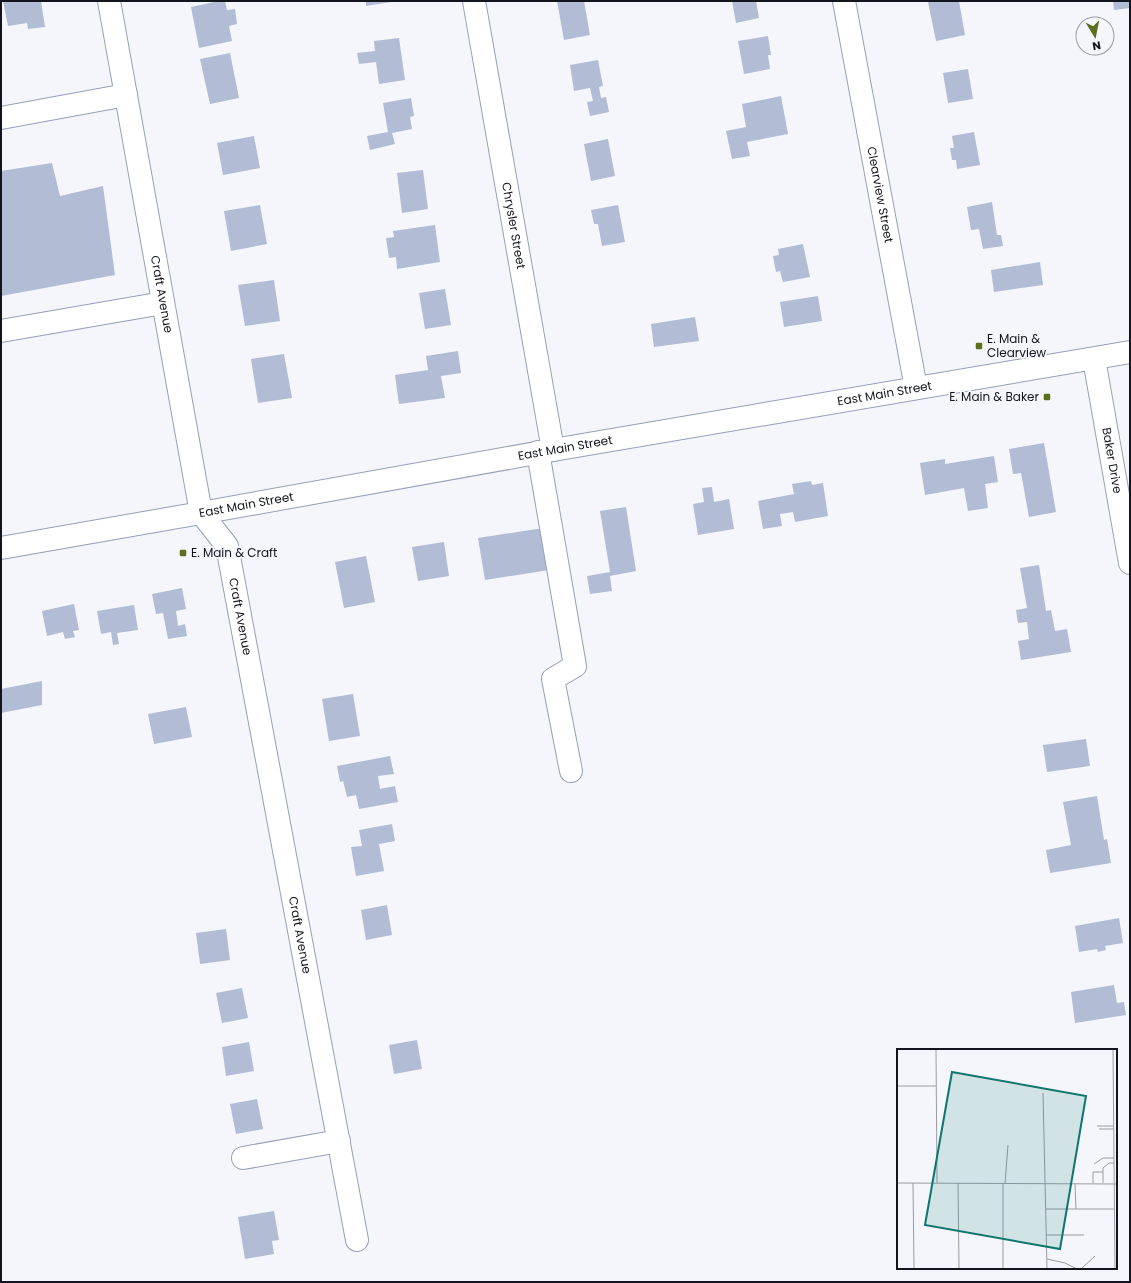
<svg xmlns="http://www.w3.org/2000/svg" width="1131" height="1283" font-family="Poppins,sans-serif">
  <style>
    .building { fill: #b2bcd5 }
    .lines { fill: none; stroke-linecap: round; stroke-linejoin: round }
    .minor-casing { stroke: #959fb8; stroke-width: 24 }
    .minor { stroke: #fff; stroke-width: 22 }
    .poi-dot { fill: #5b6f1d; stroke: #f4f6fb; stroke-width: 1.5 }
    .labels { text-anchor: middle; stroke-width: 3.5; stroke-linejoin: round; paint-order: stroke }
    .street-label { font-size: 12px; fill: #12151e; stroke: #f4f6fb }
    .poi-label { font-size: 12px; fill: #12151e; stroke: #f4f6fb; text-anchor: start }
    .inset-road { fill: none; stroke: #9a9ca3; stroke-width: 1 }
    .view { fill: #0f766e; fill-opacity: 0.15; stroke: #0f766e; stroke-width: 2 }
    .inset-edge { fill: none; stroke: #12151e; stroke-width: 2 }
  </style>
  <rect width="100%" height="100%" fill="#f4f6fb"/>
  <g class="building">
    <polygon points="3,1 41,1 45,27 28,29 27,23 8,26"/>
    <polygon points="219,1 225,1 227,10 235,9 237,24 229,26 232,41 199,48 191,7"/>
    <polygon points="366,1 391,1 391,2 366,6"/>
    <polygon points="557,1 584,1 590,35 564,40"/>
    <polygon points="732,1 756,1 759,18 736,23"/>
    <polygon points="959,1 965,35 936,41 928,2"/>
    <polygon points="1113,1 1130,1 1130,8 1114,10"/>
    <polygon points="768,36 771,55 768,55 770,69 744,74 738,41"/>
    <polygon points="399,38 405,80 379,84 376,62 359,64 357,53 375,51 374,41"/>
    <polygon points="230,53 239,98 210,104 200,59"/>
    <polygon points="598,60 603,86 599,87 601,98 606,97 609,112 590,116 587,102 593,101 590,88 574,91 570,65"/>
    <polygon points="968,69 973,99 948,103 943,73"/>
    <polygon points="781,96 788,134 747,142 750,156 732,159 726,131 746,127 742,104"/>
    <polygon points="411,98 414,116 410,117 412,129 392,133 395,144 370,150 367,136 388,132 383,103"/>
    <polygon points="974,132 980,165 957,169 956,160 952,160 950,148 954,148 952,136"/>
    <polygon points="254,136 260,168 223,175 217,143"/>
    <polygon points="608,139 615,176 591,181 584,144"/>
    <polygon points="52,163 60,196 103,186 115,275 1,296 1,171"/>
    <polygon points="423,170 428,209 402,213 397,173"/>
    <polygon points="992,202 997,235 1001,235 1003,246 983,249 979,229 971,230 967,207"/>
    <polygon points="260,205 267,244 231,251 224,211"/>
    <polygon points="618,205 625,242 602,246 598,224 594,224 591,210"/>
    <polygon points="435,225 440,262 397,269 396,257 389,258 386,238 394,237 393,231"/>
    <polygon points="803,244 810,277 783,282 780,271 776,272 773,256 779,255 778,249"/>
    <polygon points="1040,262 1043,285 994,292 991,270"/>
    <polygon points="274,280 280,321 245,326 238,285"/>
    <polygon points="445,289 451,325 425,329 419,293"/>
    <polygon points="818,296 822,321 784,327 780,302"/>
    <polygon points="695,317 699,341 654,347 651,324"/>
    <polygon points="458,351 461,373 441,376 445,398 399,404 395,375 428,370 426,356"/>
    <polygon points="284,354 292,398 258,403 251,359"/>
    <polygon points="1044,443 1056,512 1029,517 1021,473 1013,474 1009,449"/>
    <polygon points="994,456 998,482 985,484 988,508 968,511 964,488 925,495 920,463 945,459 945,464"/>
    <polygon points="811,481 812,485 823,483 828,516 795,522 793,512 780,514 782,526 763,529 758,501 794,494 792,484"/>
    <polygon points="712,487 714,502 729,499 734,529 698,535 693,504 704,502 702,488"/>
    <polygon points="626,507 636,571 610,576 612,591 590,594 587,576 610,572 600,511"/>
    <polygon points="543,528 549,570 485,580 478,538"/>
    <polygon points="444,542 449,576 418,581 412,547"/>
    <polygon points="366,556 375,602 344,608 335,562"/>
    <polygon points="1039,565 1046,611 1051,610 1055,631 1067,629 1071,652 1021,660 1018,641 1029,639 1027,622 1018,623 1016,610 1027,608 1020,568"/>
    <polygon points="182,588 186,609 176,611 178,626 185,624 187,636 168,639 163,613 156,614 152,594"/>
    <polygon points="74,604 79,630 73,631 75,637 65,639 63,632 47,636 42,611"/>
    <polygon points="134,605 138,630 117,633 119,644 113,645 111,632 101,634 97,611"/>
    <polygon points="42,681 42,705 1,713 1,689"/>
    <polygon points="353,694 360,736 329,741 322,699"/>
    <polygon points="186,707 192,737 154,744 148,714"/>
    <polygon points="1086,739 1090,766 1047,772 1043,745"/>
    <polygon points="390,756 394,774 378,776 380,789 395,786 398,802 359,809 356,795 347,797 343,781 340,782 337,766"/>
    <polygon points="1097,796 1104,840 1107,839 1111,863 1050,873 1046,850 1071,845 1063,802"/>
    <polygon points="392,824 395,841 379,844 384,871 356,876 351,847 362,846 359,830"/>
    <polygon points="387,905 392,935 366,940 361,910"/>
    <polygon points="1119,918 1123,943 1105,946 1106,950 1098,952 1097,949 1079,952 1075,926"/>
    <polygon points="226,929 230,960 200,964 196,933"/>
    <polygon points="1114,985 1117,1003 1124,1002 1126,1015 1075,1023 1071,992"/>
    <polygon points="242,988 248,1018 222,1023 216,993"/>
    <polygon points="417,1040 422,1069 394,1074 389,1045"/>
    <polygon points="249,1042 254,1071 226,1076 222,1047"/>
    <polygon points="257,1099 263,1129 236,1134 230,1104"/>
    <polygon points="274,1211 279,1240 272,1241 274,1254 245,1259 238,1217"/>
  </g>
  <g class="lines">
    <g class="minor-casing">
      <g id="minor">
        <path id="s1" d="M109,1l92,512 26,33 130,694"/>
        <path id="s2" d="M474,1l79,449"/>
        <path id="s3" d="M844,1l72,387"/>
        <polyline points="1,118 126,95"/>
        <polyline points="1,331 163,303"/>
        <path id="s4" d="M1094,359l36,204"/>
        <polyline points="538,452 575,666 553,679 571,771"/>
        <path id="s5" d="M1,548l200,-35 352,-63 577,-98"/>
        <polyline points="243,1158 339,1141"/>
      </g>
    </g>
    <use href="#minor" class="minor"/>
  </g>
  <g class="poi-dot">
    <rect x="975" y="342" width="8" height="8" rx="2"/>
    <rect x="1043" y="393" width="8" height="8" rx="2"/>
    <rect x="179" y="549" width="8" height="8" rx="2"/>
  </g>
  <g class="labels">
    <g class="street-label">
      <text dy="4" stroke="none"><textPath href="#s3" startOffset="197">Clearview Street</textPath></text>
      <text dy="4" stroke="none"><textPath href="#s2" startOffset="228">Chrysler Street</textPath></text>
      <text dy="4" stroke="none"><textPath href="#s1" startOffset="298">Craft Avenue</textPath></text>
      <text dy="4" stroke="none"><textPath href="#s5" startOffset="897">East Main Street</textPath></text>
      <text dy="4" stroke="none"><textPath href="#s5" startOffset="573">East Main Street</textPath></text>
      <text dy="4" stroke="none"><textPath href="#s4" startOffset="103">Baker Drive</textPath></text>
      <text dy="4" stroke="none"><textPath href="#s5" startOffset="249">East Main Street</textPath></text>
      <text dy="4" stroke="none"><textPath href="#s1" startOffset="634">Craft Avenue</textPath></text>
      <text dy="4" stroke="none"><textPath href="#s1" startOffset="958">Craft Avenue</textPath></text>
    </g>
    <g class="poi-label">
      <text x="987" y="343">E. Main &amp;<tspan x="987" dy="14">Clearview</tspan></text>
      <text x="1039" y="401" text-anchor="end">E. Main &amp; Baker</text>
      <text x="191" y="557">E. Main &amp; Craft</text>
    </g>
  </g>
  <g transform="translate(897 1049)">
    <rect width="220" height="220" fill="#f4f6fb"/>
    <path class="inset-road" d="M39,0l1,134M216,0l2,220M0,37h39M146,44l4,176M200,77h17M202,80h15M197,115l9,-6h11M206,123v-4l6,-5h5M0,134l220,1M16,134l1,86M61,134l1,86M178,134l1,26M196,134v-11h10v11M106,135v85M108,135l3,-39M149,160h68M149,186h38M150,210l18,4 12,6M184,220l14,-13"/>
    <path class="view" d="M55,23l134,24 -26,153 -135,-24z"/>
    <rect width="220" height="220" class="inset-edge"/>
  </g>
  <rect width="1131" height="1283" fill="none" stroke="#12151e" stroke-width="4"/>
  <g transform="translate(1095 36) rotate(170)"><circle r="19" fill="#f4f6fb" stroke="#9a9ca3"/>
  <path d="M0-3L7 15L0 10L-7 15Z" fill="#5b6f1d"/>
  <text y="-6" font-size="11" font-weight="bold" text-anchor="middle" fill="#12151e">N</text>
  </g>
</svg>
